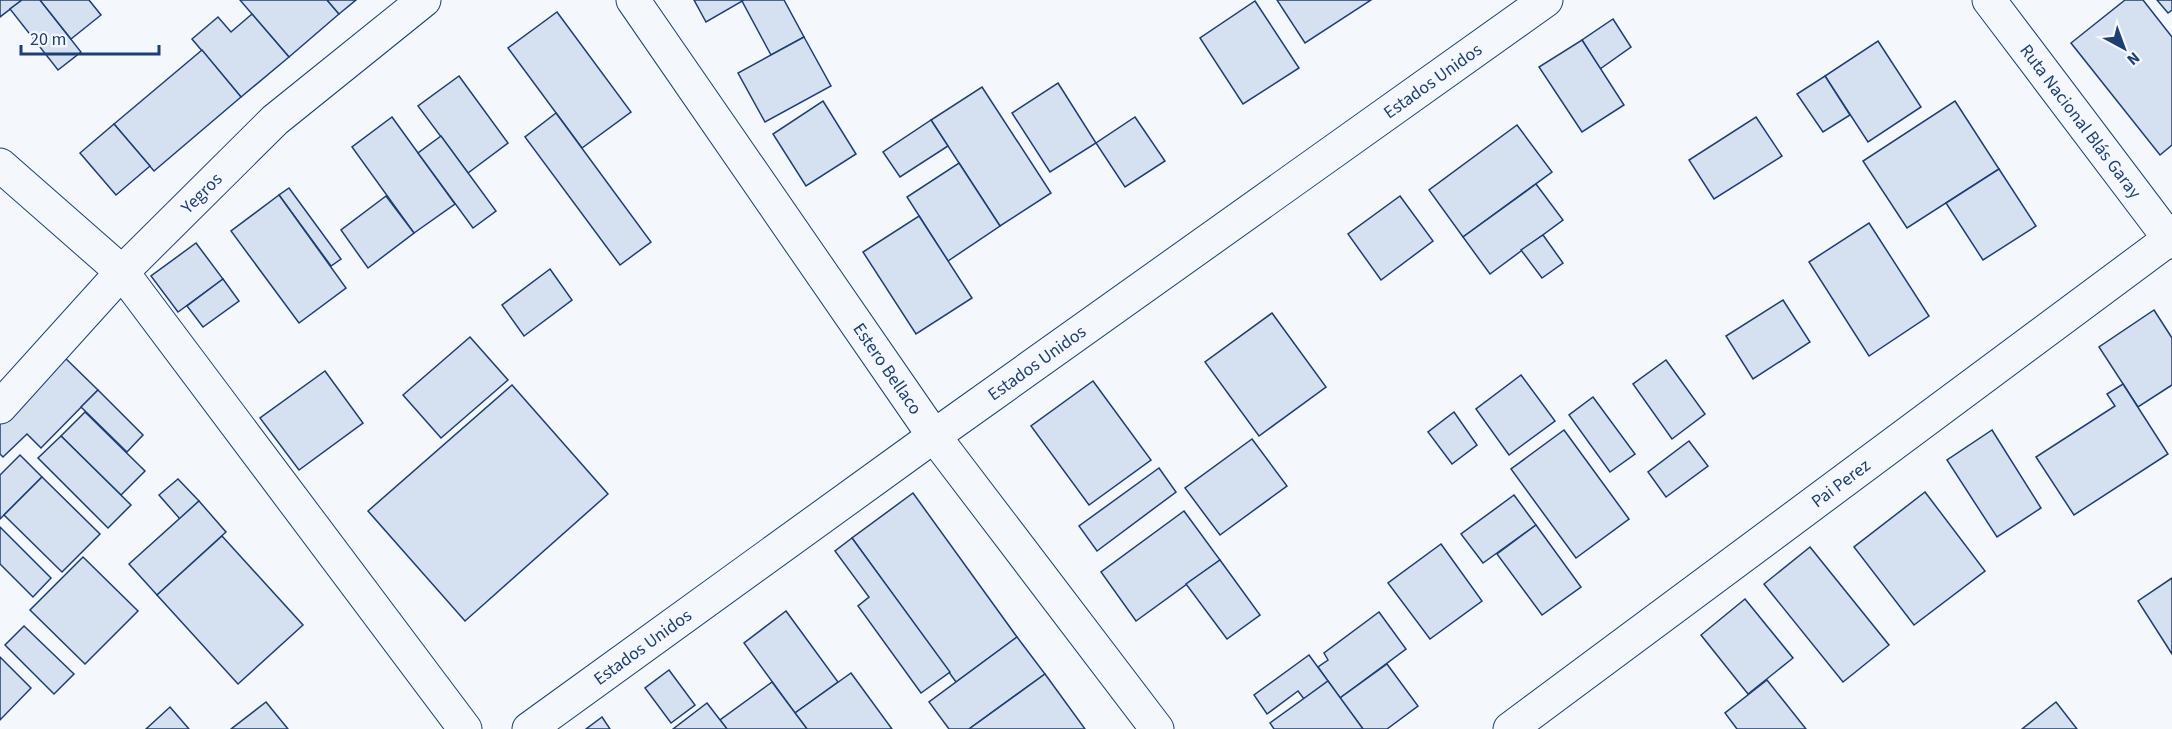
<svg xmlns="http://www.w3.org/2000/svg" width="2172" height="729" font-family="'Source Sans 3',sans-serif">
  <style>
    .building { fill: #d5e0f0; stroke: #1d3f73; stroke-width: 1.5 }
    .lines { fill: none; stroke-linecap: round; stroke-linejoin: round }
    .minor-casing { stroke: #1d3f73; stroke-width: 35 }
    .highway-casing { stroke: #1d3f73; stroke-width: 35 }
    .minor { stroke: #f4f7fb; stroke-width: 33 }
    .highway { stroke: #f4f7fb; stroke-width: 33 }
    .labels { text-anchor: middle; stroke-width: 4.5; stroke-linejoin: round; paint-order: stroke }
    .street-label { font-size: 18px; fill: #1d3f73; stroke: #f4f7fb }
  </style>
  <rect width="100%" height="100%" fill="#f4f7fb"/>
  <g class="building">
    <polygon points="0,0 22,0 0,17"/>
    <polygon points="22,0 40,0 81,52 58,70 10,9"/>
    <polygon points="40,0 89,0 101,15 71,39"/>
    <polygon points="240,0 327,0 339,14 289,57"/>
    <polygon points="327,0 356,0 339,14"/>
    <polygon points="694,0 744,0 706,22"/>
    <polygon points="744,0 784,0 804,37 771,55 742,1"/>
    <polygon points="1277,0 1371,0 1305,43"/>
    <polygon points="2125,0 2143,0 2172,37 2172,145 2160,155 2071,43"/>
    <polygon points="2157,0 2172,0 2172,10 2168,13"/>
    <polygon points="1255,1 1299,68 1243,104 1200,38"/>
    <polygon points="557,12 631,112 582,148 508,48"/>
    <polygon points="252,14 289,57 241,97 192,39 218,17 231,32"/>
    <polygon points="1613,19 1631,47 1600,69 1582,40"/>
    <polygon points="804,37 831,86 765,122 738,73"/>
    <polygon points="1582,40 1624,105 1582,132 1539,67"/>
    <polygon points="1878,41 1921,107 1868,142 1825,76"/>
    <polygon points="202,50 241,97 154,171 114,124"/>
    <polygon points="459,76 508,143 468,173 418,106"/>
    <polygon points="1825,76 1850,115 1823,132 1797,94"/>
    <polygon points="1058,83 1096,143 1050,172 1012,113"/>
    <polygon points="982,87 1051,193 1000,226 931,120"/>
    <polygon points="823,101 856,154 806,186 773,134"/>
    <polygon points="1955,101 1999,169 1907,228 1863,161"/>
    <polygon points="556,113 651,242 620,265 525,137"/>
    <polygon points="392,117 455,204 414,233 352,147"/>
    <polygon points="1135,117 1165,161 1125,187 1096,143"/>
    <polygon points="1756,117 1782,156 1714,199 1689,160"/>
    <polygon points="931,120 948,146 900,177 883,152"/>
    <polygon points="114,124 150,166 116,195 80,153"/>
    <polygon points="1517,125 1552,172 1463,237 1429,190"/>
    <polygon points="441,136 496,211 473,228 418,153"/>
    <polygon points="959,163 1000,226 948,261 907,197"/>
    <polygon points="1999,169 2036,226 1983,260 1946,203"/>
    <polygon points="1536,184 1563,220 1490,274 1463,237"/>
    <polygon points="289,188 341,259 331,266 279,195"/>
    <polygon points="279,195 346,288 299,323 231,231"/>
    <polygon points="386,196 414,233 368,268 341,230"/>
    <polygon points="1400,196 1433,241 1381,280 1348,234"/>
    <polygon points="919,216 972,298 916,334 863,252"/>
    <polygon points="1869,223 1929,316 1869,356 1809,262"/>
    <polygon points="1543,235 1563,263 1542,278 1521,250"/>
    <polygon points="196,243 223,279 178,312 151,276"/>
    <polygon points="550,269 572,300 524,336 502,305"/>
    <polygon points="223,279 239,301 203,327 187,306"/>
    <polygon points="1783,300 1810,342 1753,379 1726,336"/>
    <polygon points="2154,310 2172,338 2172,385 2138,407 2099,347"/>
    <polygon points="1272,313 1326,387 1259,436 1205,362"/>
    <polygon points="470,337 508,380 441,438 403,395"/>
    <polygon points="59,352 98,390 41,448 27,434 3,457 0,454 0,411"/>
    <polygon points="1666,360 1705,414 1672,439 1633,384"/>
    <polygon points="325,371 363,423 299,470 260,418"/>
    <polygon points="1521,375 1555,421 1509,455 1476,409"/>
    <polygon points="1093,381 1151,460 1089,505 1031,426"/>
    <polygon points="2123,384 2168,454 2074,515 2036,457 2115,406 2107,394"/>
    <polygon points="512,385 608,494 465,621 368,511"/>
    <polygon points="98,390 143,435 127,452 81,407"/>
    <polygon points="1593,397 1635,454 1610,472 1569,415"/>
    <polygon points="85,412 145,471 121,495 61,436"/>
    <polygon points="1454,412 1477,445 1452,464 1428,432"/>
    <polygon points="1564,430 1629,519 1576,558 1511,469"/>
    <polygon points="1992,430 2041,508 1997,537 1947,460"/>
    <polygon points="61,436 131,505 108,528 38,458"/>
    <polygon points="1252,439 1287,486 1220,535 1185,488"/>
    <polygon points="1689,441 1708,466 1666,497 1648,472"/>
    <polygon points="20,455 42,477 0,519 0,475"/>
    <polygon points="1159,468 1176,492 1097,551 1079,526"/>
    <polygon points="42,477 100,534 62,572 4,515"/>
    <polygon points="178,479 199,501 180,519 159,495"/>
    <polygon points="1925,492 1985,571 1914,625 1854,547"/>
    <polygon points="913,493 1017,637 956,682 852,538"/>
    <polygon points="1514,495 1536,525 1483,563 1461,534"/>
    <polygon points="199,501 226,532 157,595 129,564"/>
    <polygon points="1184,511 1220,560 1136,621 1101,572"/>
    <polygon points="1536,525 1581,587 1542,615 1497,554"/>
    <polygon points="0,527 51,578 33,597 0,564"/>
    <polygon points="222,536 303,625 238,684 157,595"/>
    <polygon points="852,538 950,672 921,693 858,606 869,597 835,551"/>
    <polygon points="1441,544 1482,601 1430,639 1388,583"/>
    <polygon points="1810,547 1889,645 1843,682 1764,584"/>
    <polygon points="83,557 138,611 85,664 30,610"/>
    <polygon points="1220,560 1260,615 1227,639 1186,584"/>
    <polygon points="2172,578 2172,654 2138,601"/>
    <polygon points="1745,599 1793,658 1748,694 1701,635"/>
    <polygon points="786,611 838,682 795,713 744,643"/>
    <polygon points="1379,612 1406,649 1340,698 1318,667 1328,660 1324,653"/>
    <polygon points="24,626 74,674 54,694 5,645"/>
    <polygon points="1017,637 1045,674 969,729 949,729 929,702"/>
    <polygon points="1309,655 1328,681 1304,699 1298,691 1267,714 1254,695"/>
    <polygon points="0,657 31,688 0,720"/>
    <polygon points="1387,664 1418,706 1387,729 1363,729 1340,698"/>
    <polygon points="669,670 695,705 671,723 645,688"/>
    <polygon points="851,673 892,729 807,729 795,713"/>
    <polygon points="1045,674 1085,729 969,729"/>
    <polygon points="1767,680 1806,729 1737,729 1725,713"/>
    <polygon points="1328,681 1363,729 1274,729 1270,723"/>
    <polygon points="772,682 807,729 727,729 720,720"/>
    <polygon points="266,702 288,729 231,729"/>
    <polygon points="2056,702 2077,729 2022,729"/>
    <polygon points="707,703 727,729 673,729"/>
    <polygon points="170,707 189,729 146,729"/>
    <polygon points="602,717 610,729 586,729"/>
  </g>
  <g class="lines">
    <g class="minor-casing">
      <g id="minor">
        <path id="s1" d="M633,0l301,436 223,293"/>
        <polyline points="0,165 122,272 465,729"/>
        <path id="s2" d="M0,407l122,-135 153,-152 149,-120"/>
        <path id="s3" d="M529,729l405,-293 612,-436"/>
        <path id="s4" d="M1510,729l662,-492"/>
      </g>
    </g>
    <g class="highway-casing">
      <g id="highway">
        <path id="s5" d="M1989,0l183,242"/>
      </g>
    </g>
    <use href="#minor" class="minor"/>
    <use href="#highway" class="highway"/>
  </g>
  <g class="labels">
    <g class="street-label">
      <text dy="6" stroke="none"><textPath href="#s3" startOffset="1112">Estados Unidos</textPath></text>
      <text dy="6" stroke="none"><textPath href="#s5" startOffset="152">Ruta Nacional Blás Garay</textPath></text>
      <text dy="6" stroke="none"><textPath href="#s2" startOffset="294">Yegros</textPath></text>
      <text dy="6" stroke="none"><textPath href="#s3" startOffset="626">Estados Unidos</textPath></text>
      <text dy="6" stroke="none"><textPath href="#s1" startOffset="448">Estero Bellaco</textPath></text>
      <text dy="6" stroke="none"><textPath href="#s4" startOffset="412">Pai Perez</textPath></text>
      <text dy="6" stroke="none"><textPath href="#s3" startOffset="140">Estados Unidos</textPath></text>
    </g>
  </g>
  <g transform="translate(2124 48) rotate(139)" stroke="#f4f7fb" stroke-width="4.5" paint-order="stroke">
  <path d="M0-4.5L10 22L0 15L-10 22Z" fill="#1d3f73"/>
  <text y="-9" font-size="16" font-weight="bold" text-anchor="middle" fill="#1d3f73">N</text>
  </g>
  <path d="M21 45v9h138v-9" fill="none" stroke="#1d3f73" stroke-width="3"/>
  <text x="30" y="45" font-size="18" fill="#1d3f73" stroke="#f4f7fb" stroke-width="4.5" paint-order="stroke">20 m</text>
</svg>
